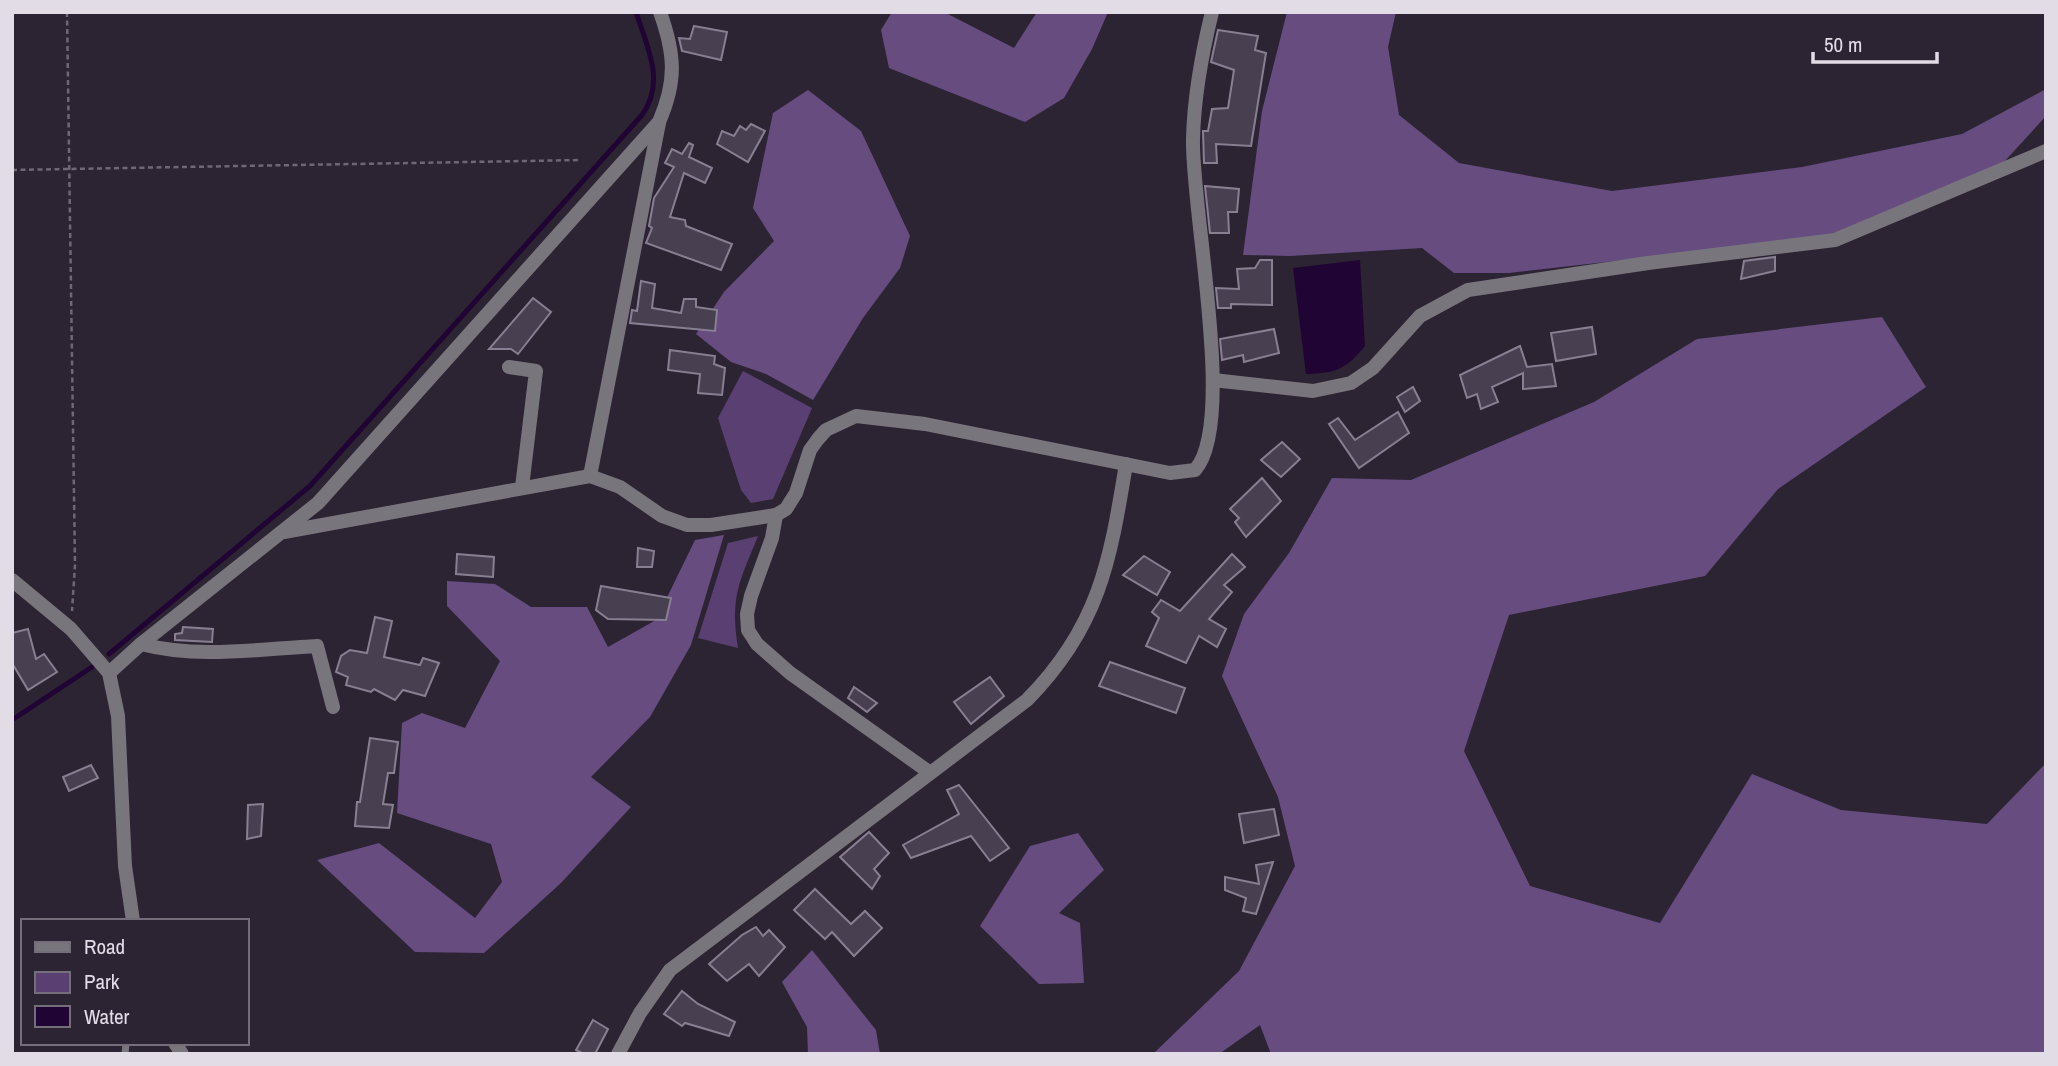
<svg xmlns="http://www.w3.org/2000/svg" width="2058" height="1066" font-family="'Archivo Narrow',sans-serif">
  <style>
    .green { fill: #5a4072 }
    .forest { fill: #674c80 }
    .water { fill: #200433 }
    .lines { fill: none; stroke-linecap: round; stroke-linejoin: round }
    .stream { stroke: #200433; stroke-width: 5 }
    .building { fill: #484050; stroke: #887f92; stroke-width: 2 }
    .path { stroke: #6e6774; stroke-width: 2.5; stroke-dasharray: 5 3.5; stroke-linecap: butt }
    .service { stroke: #79757d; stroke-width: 7 }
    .minor { stroke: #79757d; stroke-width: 14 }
    .tertiary { stroke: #79757d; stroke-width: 14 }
  </style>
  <rect width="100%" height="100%" fill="#2c2433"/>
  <g class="green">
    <polygon points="743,371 812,408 773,499 751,503 741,490 718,418"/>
    <path d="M758,536c-19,47 -28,60 -20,112l-40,-10 30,-95z"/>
  </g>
  <g class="forest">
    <polygon points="892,12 944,12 1014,48 1037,12 1108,12 1092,49 1064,98 1025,122 889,68 881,30"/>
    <polygon points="1287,12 1396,12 1388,47 1399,115 1459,163 1612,191 1802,167 1962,134 2046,89 2046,116 2004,162 1835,236 1509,273 1454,273 1422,248 1290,256 1243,255 1262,111"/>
    <polygon points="808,90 861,131 910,236 900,268 863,318 813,400 766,374 731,362 696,334 724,292 774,241 753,208 773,113"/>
    <polygon points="1882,317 1926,387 1778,489 1705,576 1509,615 1464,751 1530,886 1660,923 1752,774 1841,810 1987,824 2046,763 2046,1054 1271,1054 1260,1025 1219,1054 1153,1054 1239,971 1295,866 1278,797 1222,676 1244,614 1289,553 1332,478 1411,480 1594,402 1697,339"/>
    <polygon points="724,535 691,645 650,717 591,777 631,807 561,883 484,953 415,952 317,860 379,843 475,918 502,882 491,844 397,813 402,723 422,713 465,728 500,661 447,606 447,581 495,584 531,607 587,607 608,647 656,620 695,540"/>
    <polygon points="1078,833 1104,870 1059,913 1080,923 1084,983 1039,984 980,926 1030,846"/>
    <polygon points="812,950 876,1030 880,1054 808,1054 807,1027 782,982"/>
  </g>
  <path class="water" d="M1360,260l5,86c-19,23 -28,27 -59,28l-13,-106z"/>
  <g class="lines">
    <g class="stream">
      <path d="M109,654l201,-168 332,-371c24,-33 5,-68 -6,-103"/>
      <polyline points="12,720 92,667"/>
    </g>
  </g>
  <g class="building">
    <polygon points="694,26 727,32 721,60 682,51 679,38 690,39"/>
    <polygon points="1218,30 1258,36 1255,50 1266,53 1251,146 1216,144 1217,163 1204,163 1203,131 1208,131 1212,109 1228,108 1234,70 1211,62"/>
    <polygon points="751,124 765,131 748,162 717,144 722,131 734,136 740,126 746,130"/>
    <polygon points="689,143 693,145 689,157 712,168 705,183 684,173 670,217 685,220 686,226 732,244 721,270 646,243 652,228 649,226 654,198 674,167 665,163 672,149 682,154"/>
    <polygon points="1205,186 1239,189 1237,212 1228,212 1229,233 1210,233"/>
    <polygon points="1775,257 1775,271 1741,279 1744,261"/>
    <polygon points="1260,260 1272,260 1272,305 1231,304 1231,308 1218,308 1216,288 1239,289 1237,269 1255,268"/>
    <polygon points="641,281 655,284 652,308 681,313 684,299 696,299 696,307 717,310 715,331 630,323 632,310 637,311"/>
    <polygon points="533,298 551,312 518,354 511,349 489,349"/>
    <polygon points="1592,327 1596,354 1556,361 1551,333"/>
    <polygon points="1274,329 1279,353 1244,362 1243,355 1222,360 1220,339"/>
    <polygon points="1520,346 1527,367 1552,364 1556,386 1523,389 1523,373 1492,387 1498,402 1481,409 1477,394 1467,398 1460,375"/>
    <polygon points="670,350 715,356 714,364 725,368 722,395 698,393 700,374 668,370"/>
    <polygon points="1413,387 1420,401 1405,412 1397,397"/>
    <polygon points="1398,412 1409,433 1359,468 1329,424 1338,418 1355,440"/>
    <polygon points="1282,442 1300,459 1281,477 1261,460"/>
    <polygon points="1262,478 1281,501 1246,537 1235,522 1239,518 1230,509"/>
    <polygon points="638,548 654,551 652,567 637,567"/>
    <polygon points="457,554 494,557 493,577 456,574"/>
    <polygon points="1232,554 1245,567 1224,585 1232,592 1209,619 1226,629 1217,647 1199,636 1186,663 1146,646 1159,618 1152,612 1161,600 1180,611"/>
    <polygon points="1144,556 1170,572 1157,595 1123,575"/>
    <polygon points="601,586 671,598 666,620 608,619 596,610"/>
    <polygon points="375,617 392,621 384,657 420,665 423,658 439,663 425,696 403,690 395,700 374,689 371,692 346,685 348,677 336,672 341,656 350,650 367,653"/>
    <polygon points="183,627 213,629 212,642 175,640 175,634 182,633"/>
    <polygon points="28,629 36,659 44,654 57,672 28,690 12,663 12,633"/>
    <polygon points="1110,662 1185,688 1176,713 1099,686"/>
    <polygon points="990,677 1004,696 971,724 954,702"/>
    <polygon points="854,687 877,703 867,712 848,698"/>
    <polygon points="370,738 398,742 394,773 388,773 383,804 393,805 389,828 355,826 357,802 360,802"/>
    <polygon points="91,765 98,778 69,791 63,777"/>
    <polygon points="959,785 1009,848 990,861 971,836 911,858 903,845 959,814 947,790"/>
    <polygon points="263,804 261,836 247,839 248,805"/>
    <polygon points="1274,809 1279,835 1244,843 1239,814"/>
    <polygon points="869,832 889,853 874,869 880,876 872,889 840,857"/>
    <polygon points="1273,862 1256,914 1243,911 1246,898 1225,890 1225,877 1259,884 1256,865"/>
    <polygon points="815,889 851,924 865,911 882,928 854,956 832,932 825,939 794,910"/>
    <polygon points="756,927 763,936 769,930 785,947 759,976 749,964 727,981 709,964 742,935"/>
    <polygon points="682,991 698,1004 735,1022 729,1036 685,1023 682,1026 664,1014"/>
    <polygon points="593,1020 608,1029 595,1054 584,1054 576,1050"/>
  </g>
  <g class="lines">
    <g class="path">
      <polyline points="67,12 75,565 72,611"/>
      <polyline points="12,170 581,160"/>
    </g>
    <polyline class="service" points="125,1054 126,1043"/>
    <g class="minor">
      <polyline points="509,367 536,371 522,487"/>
      <polyline points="1213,380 1313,391 1351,383 1373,368 1420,316 1468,290 1648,263 1835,240 2046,151"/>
      <polyline points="590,476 659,123"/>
      <polyline points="776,515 772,538 751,596 747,614 748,630 757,644 790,673 929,772"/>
      <path d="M284,532l306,-56 30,11 42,29 25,9h24l65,-10 10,-6 10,-16 14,-43 8,-11 8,-9 30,-14 69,8 245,49 25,-3c42,-47 -4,-262 -2,-331 1,-42 9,-86 19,-127"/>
      <path d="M141,644c57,15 118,5 176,2l16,61"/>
      <path d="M109,673l32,-29 177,-141 341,-381c18,-41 16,-68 1,-110"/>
      <path d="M618,1054l22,-41 30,-43 357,-270c72,-73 83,-138 99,-236"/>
    </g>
    <g class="tertiary">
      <polyline points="12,580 71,629 109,673 118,716 125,866 133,921"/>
      <polyline points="175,1043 182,1054"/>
    </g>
  </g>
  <rect width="2058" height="1066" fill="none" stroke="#e1dce6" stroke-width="28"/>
  <rect x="21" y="919" width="228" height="126" fill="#2c2433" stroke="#746e7b" stroke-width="2"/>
  <rect x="35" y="942" width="35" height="10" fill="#79757d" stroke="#746e7b" stroke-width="2"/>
  <text x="84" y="954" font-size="21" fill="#e1dce6">Road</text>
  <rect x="35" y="972" width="35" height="21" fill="#5a4072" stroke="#746e7b" stroke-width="2"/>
  <text x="84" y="989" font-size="21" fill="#e1dce6">Park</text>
  <rect x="35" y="1006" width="35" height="21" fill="#200433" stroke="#746e7b" stroke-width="2"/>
  <text x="84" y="1024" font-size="21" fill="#e1dce6">Water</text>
  <path d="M1813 52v10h124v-10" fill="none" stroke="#e1dce6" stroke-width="3.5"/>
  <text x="1824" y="52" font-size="21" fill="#e1dce6" stroke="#2c2433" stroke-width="5" paint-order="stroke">50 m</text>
</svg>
